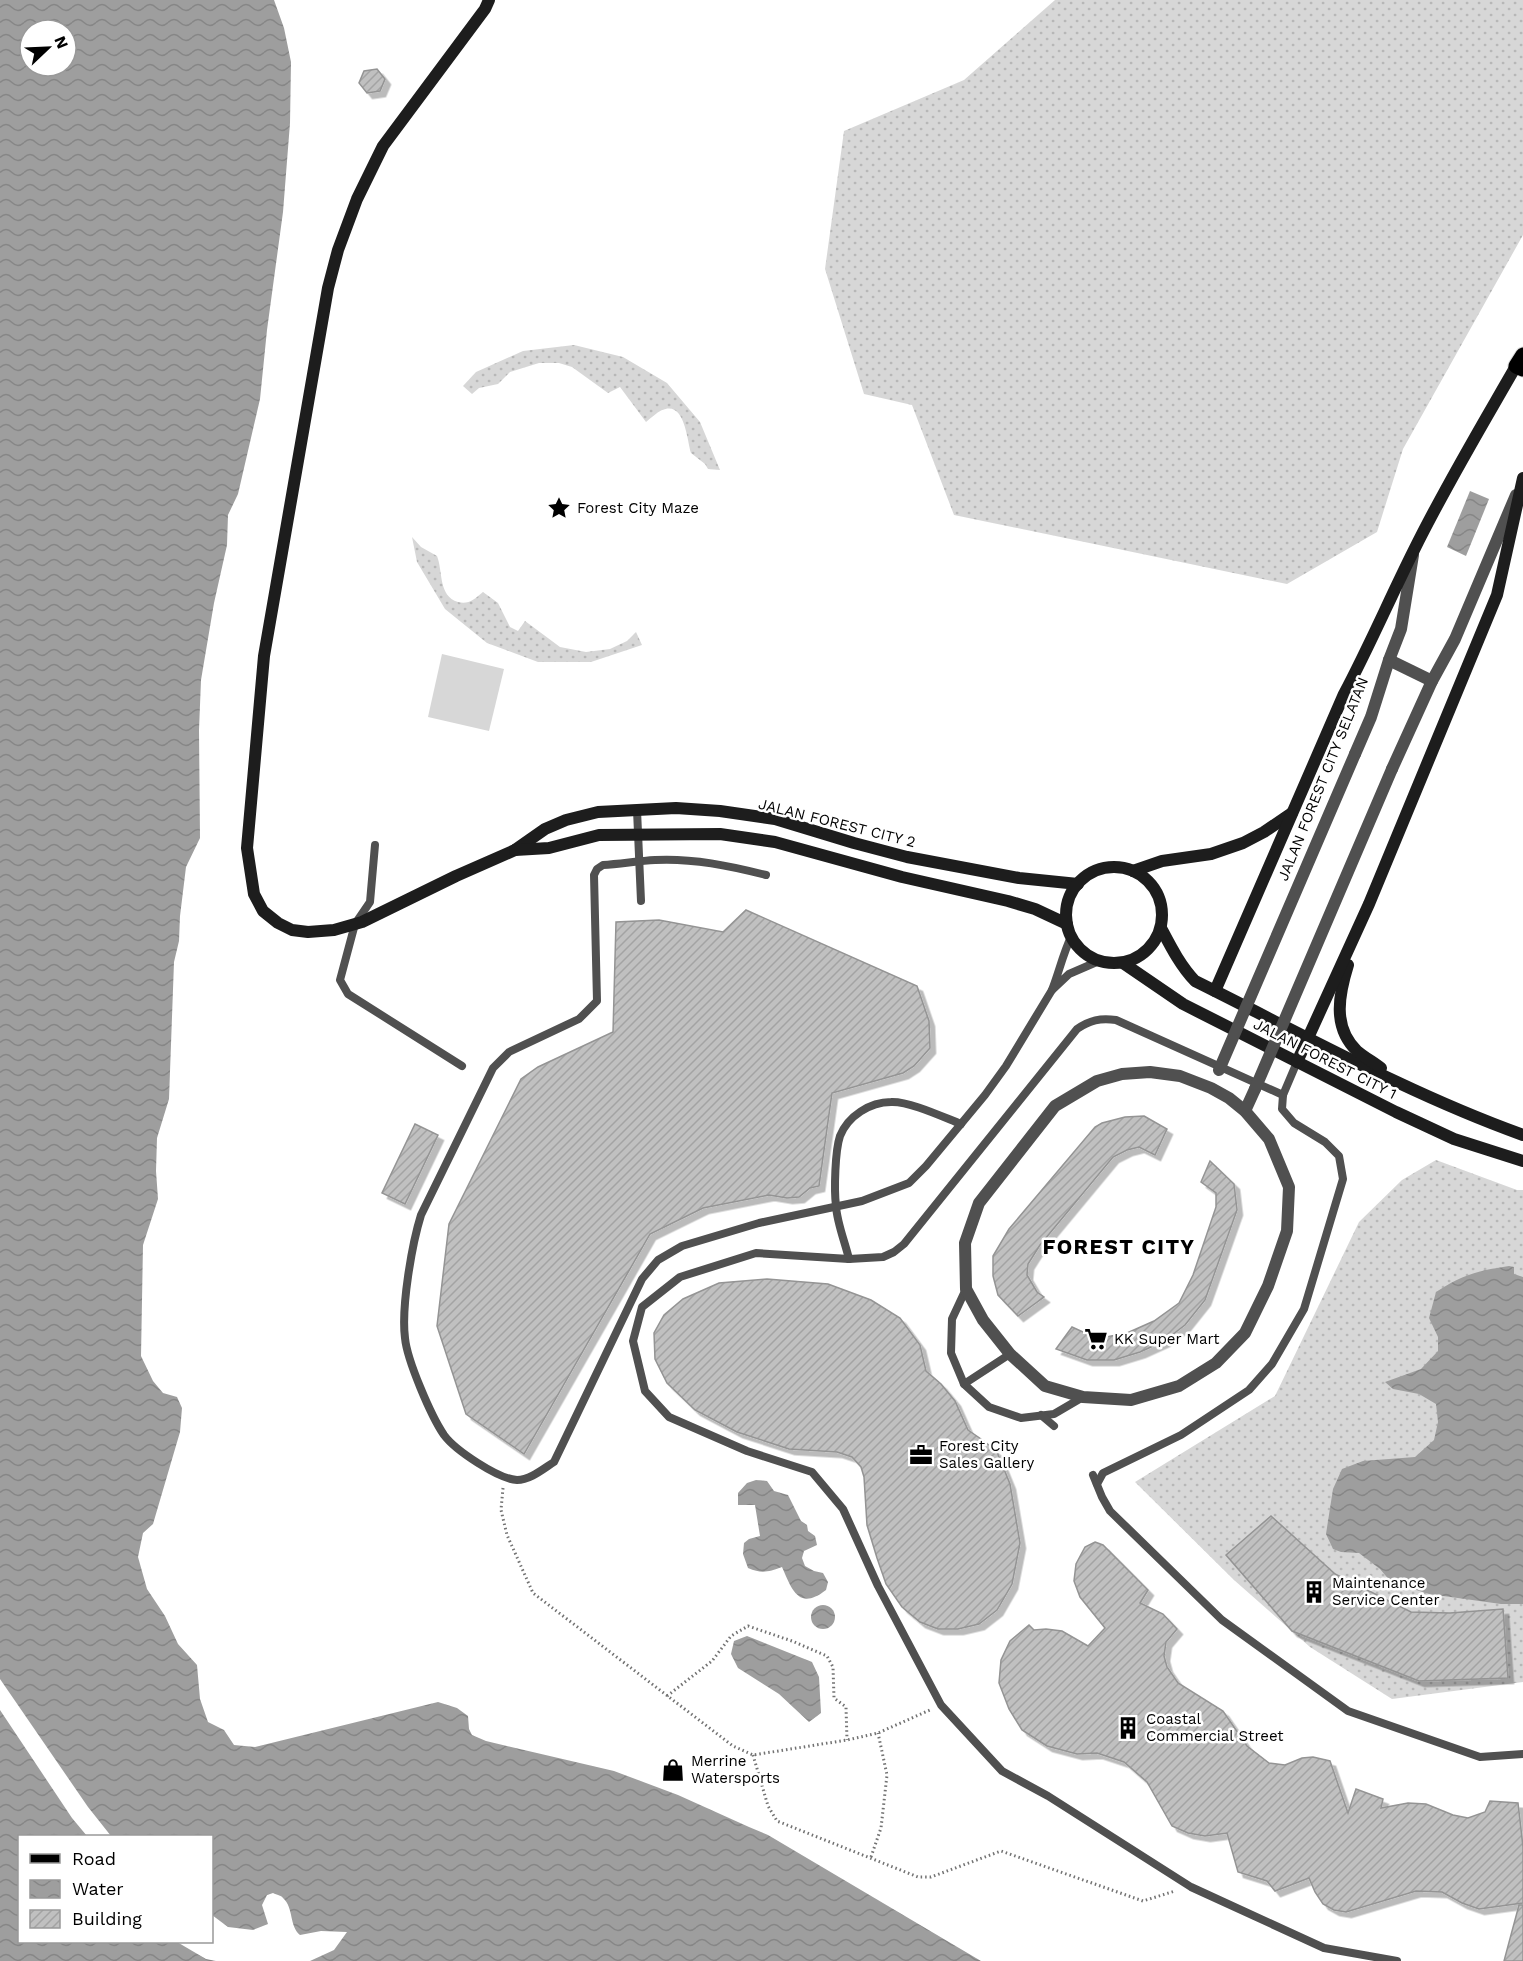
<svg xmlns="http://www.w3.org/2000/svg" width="1523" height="1961" font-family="'Work Sans',sans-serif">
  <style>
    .grass { fill: url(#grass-dots) }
    .garden { fill: #d7d7d7 }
    .water { fill: url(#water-waves); fill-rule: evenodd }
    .building { fill: url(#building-hatch); stroke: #949494; stroke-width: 1.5; filter: url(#shadow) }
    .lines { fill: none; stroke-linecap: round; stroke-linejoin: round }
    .primary-casing { stroke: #dbdbdb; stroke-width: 17 }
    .path { stroke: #727272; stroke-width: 3; stroke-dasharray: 1.5 3; stroke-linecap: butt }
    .lane { stroke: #505050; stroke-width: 8 }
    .street { stroke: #505050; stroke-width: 12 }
    .secondary { stroke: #1d1d1d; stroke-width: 12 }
    .primary { stroke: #000; stroke-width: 15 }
    .street-bridge { stroke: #505050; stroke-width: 12 }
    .labels { text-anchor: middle; stroke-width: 5; stroke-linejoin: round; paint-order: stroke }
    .poi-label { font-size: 15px; fill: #000; stroke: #fff; text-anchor: start }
    .street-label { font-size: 15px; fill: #000; stroke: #fff }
    .district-label { font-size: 21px; font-weight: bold; letter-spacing: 1.5px; fill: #000; stroke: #fff }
  </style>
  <defs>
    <pattern id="grass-dots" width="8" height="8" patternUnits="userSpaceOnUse" patternTransform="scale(1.5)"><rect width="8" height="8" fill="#d7d7d7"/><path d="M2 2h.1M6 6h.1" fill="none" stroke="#b7b7b7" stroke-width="1.8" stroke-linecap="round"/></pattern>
    <pattern id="water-waves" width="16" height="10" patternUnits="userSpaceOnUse" patternTransform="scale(1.5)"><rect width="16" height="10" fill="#9e9e9e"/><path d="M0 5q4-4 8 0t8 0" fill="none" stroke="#868686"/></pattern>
    <pattern id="building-hatch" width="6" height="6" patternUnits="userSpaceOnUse" patternTransform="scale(1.5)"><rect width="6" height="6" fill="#c0c0c0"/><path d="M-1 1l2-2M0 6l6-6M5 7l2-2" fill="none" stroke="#a3a3a3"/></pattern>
    <filter id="shadow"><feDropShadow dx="5.5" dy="5.5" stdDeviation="0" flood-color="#0004"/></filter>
  </defs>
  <rect width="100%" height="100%" fill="#fff"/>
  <g class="grass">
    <polygon points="1055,0 1523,0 1523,235 1403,449 1377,532 1287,584 954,515 912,405 864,394 825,269 844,131 964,80"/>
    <path d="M574,345l49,12 44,26 33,39 20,48 -12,-1 -3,-5 -14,-11c-4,-13 -6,-53 -29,-43 -6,3 -11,8 -16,12l-26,-35 -12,6 -36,-26 -13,-4h-20l-29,9 -12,12 -19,4 -7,6 -9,-8 13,-14 47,-21z"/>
    <path d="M412,537l9,10 16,9c6,15 1,40 21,46 10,3 17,-3 25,-10l15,11 12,24 8,4 7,-10 35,26 26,5 24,-3 17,-8 9,-9 6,13 -51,17h-53l-51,-19 -42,-34 -28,-47z"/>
    <polygon points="1436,1160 1517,1190 1523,1190 1523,1682 1392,1699 1310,1647 1234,1580 1135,1482 1275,1396 1359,1222 1402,1180"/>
  </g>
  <polygon class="garden" points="442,654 504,669 489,731 428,717"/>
  <g class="water">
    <path d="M0,0h274l10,28 7,34 -1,61 -7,89 -16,118 -7,69 -22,95 -10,21 -1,30 -13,58 -13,77 -2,50 1,108 -14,29 -6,49 -1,25 -5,21 -5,137 -12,39 -1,33 2,28 -15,46 -2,111 12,25 10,12 14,4 5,11 -2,24 -27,92 -10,9 -5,24 9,32 18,27 13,28 19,21 3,34 8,23 16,8 10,15 21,2 183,-45 19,6 11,8 1,13 3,6 14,6 128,30 64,24 71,32 19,8 213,126h-671l24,-11 13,-18 -26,-1 -21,4c-11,-9 -6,-27 -17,-37 -2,-3 -6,-3 -10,-5l-6,2 -5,10 6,19 -15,6 -25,-3 -16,-12v-79h-101l-23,-29 -88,-128zM30,30h36v36h-36z"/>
    <polygon points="1470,491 1489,499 1466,556 1447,547"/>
    <path d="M1509,1266l5,1v7l9,3v327h-22l-72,-10 -38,-12 -11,-13 -21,-16 -18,-1 -8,-3 -7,-15 7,-45 9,-20 21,-8 52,-4 19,-17 4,-18 -2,-18 -17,-10 -26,-5 -8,-7 36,-13 17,-18v-14l-9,-19 7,-26c28,-18 41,-21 73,-26z"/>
    <path d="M756,1480l11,1 7,10 14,4 13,26 6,4 1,6 7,5 2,9 -13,6 -2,7 3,8 9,5 9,2 5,9 -2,8c-27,21 -34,0 -44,-23 -14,5 -20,7 -34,1l-5,-14 1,-11 5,-4 11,-3 -5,-31h-17v-12l9,-10z"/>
    <circle cx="823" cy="1617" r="12"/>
    <polygon points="747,1636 812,1662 819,1677 821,1713 809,1722 779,1694 738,1668 731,1654 734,1641"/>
    <polygon points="0,1710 72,1818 87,1836 20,1836 20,1942 177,1942 206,1959 216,1961 0,1961"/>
  </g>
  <g class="building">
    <polygon points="377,69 385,79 380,91 367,93 359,83 364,71"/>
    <polygon points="746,910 917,986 929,1021 930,1048 914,1066 903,1073 832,1093 819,1186 810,1188 799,1197 787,1198 769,1195 703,1208 650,1234 524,1454 466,1414 437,1326 449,1224 521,1079 538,1067 613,1032 616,922 659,920 723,932"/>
    <polygon points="1144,1116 1167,1129 1155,1155 1139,1147 1127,1150 1113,1157 1040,1245 1028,1264 1027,1275 1037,1292 1044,1297 1018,1316 998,1295 993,1276 993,1256 1009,1229 1095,1127 1102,1123 1125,1117"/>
    <polygon points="415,1124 438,1135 405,1204 382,1193"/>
    <polygon points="1210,1161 1234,1184 1237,1210 1205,1300 1185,1325 1164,1341 1140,1352 1114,1360 1087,1360 1056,1349 1072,1327 1083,1332 1106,1337 1127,1333 1154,1321 1179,1303 1193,1275 1216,1207 1216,1193 1201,1182"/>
    <polygon points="767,1279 828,1284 871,1300 900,1318 920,1345 926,1371 941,1384 955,1401 968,1430 984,1441 997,1452 1010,1484 1020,1543 1012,1584 997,1610 979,1624 958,1629 938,1629 920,1622 902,1607 886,1584 877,1558 867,1525 864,1477 861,1467 852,1457 837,1452 789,1449 737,1432 695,1410 667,1383 655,1359 654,1333 664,1315 683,1299 719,1283"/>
    <polygon points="1271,1516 1335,1574 1411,1612 1450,1613 1503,1609 1508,1678 1419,1681 1292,1631 1226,1555"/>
    <polygon points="1095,1542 1103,1545 1148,1590 1140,1603 1163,1614 1177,1629 1166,1642 1164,1656 1167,1667 1178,1683 1223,1711 1247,1746 1269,1763 1285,1765 1302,1758 1313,1757 1330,1761 1348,1813 1356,1789 1383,1799 1381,1808 1408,1803 1426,1804 1453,1815 1468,1818 1485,1812 1490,1801 1518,1803 1523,1847 1523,1903 1479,1909 1462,1903 1442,1892 1416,1891 1346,1912 1334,1910 1323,1904 1315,1892 1309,1878 1275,1891 1267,1881 1238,1872 1227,1833 1205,1836 1188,1833 1172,1826 1147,1782 1124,1762 1097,1753 1077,1754 1047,1746 1022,1730 1009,1709 999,1683 1001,1660 1010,1641 1029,1625 1034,1630 1046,1629 1062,1631 1088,1646 1105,1628 1080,1597 1074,1581 1076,1564 1085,1547"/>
    <polygon points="1519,1905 1523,1905 1523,1961 1504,1961"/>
  </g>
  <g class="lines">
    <g class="primary-casing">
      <polyline id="primary" points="1523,355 1516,366 1523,369"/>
    </g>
    <g class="path">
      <polyline points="503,1488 501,1510 507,1535 533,1593 733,1746 753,1755 847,1740 878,1733 930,1710"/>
      <polyline points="667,1696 712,1661 731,1636 748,1626 792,1641 827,1656 833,1667 834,1698 846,1707 847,1740"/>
      <polyline points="753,1755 768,1806 777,1821 918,1877 931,1877 1001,1851 1143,1901 1175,1891"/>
      <polyline points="871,1857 881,1828 887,1775 878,1733"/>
    </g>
    <g class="lane">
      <polyline points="637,810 641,901"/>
      <polyline points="375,845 370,902 355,924 340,980 348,994 462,1066"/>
      <path d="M766,875c-36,-9 -73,-17 -111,-15 -17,1 -35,4 -52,5l-6,4 -3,6 3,126 -18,18 -70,33 -16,16 -72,147c-9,29 -20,92 -16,123 2,22 26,78 39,97 11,15 54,44 73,45 13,0 26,-11 37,-18l88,-183 16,-19 24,-14 77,-23 103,-22 47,-18 17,-17 59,-71 21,-29 46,-76"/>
      <path d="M1071,937c-8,17 -12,35 -19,53l17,-16 30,-13"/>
      <path d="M1283,1095l-167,-75c-16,-2 -26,0 -39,9l-173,215 -10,8 -11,5 -34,2 -93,-6 -76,24 -38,30 -9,34 12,50 24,26 78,34 65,21 31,37 35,77 63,119 61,66 46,25 143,91 133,61 73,13"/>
      <path d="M849,1259c-4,-17 -12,-36 -13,-53 -2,-16 -1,-55 4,-70 8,-20 30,-34 51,-34 18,-1 52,15 70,22"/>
      <polyline points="966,1289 952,1319 951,1353 964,1384 989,1407 1021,1418 1054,1414 1083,1397"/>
      <polyline points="964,1384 1010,1354"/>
      <polyline points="1041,1415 1054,1426"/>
      <polyline points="1093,1475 1102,1497 1110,1511 1222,1620 1348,1711 1480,1757 1523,1754"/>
      <polyline points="1097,1484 1103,1473 1181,1435 1249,1390 1272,1364 1304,1309 1343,1179 1339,1156 1325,1142 1294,1123 1282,1109 1283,1095 1297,1062"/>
    </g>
    <g class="street">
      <polyline points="1389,660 1432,681"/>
      <polyline points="1355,754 1371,717 1389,660 1401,629 1413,555"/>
      <polyline points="1392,769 1432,681 1455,639 1516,495"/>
      <polygon points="1150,1072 1180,1076 1211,1088 1229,1098 1245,1111 1269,1139 1289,1187 1287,1231 1268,1286 1245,1333 1216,1363 1179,1386 1131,1400 1083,1397 1045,1386 1010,1354 983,1320 966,1289 965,1243 979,1203 1055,1106 1097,1081 1122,1074"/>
      <polyline points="1245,1111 1255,1089"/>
    </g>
    <g class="secondary">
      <polyline points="489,0 485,9 383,146 357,199 338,250 328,288 264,656 247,848 254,894 263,911 278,923 292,930 308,932 334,930 362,922 456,876 515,850 545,829 566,820 598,812 676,808 720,811 775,819 854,843 907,857 1019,878 1078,884"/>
      <polyline points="515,850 549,848 599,835 720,834 775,842 902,877 1008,901 1035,909 1067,924"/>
      <circle cx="1114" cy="915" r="48"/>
      <polyline points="1133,871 1162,861 1211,854 1243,843 1264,832 1292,813"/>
      <path d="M1161,928c10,19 19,37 34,53 109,54 214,113 328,154"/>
      <polyline points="1123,963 1183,1004 1396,1112 1454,1139 1523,1161"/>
      <path d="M1348,965c-9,29 -16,62 9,86 7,6 16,11 24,17"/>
      <path d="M1215,991l129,-297c25,-47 46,-96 70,-144 31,-63 67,-123 102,-184"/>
      <polyline points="1297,1062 1369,904 1497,595 1523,478"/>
    </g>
    <use href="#primary" class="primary"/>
    <g class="street-bridge">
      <polyline points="1219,1070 1355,754"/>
      <polyline points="1255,1089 1392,769"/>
    </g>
  </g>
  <defs>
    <g id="sight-bare" transform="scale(1.8)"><path d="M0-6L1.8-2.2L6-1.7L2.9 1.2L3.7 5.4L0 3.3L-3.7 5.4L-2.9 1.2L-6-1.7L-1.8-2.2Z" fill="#000" stroke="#fff" stroke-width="2.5" paint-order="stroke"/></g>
    <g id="supermarket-bare" transform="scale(1.8)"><path d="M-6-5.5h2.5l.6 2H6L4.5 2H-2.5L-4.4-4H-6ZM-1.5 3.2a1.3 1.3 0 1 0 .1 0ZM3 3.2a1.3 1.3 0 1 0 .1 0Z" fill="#000" stroke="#fff" stroke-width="2.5" paint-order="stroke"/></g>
    <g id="office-bare" transform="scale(1.8)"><path d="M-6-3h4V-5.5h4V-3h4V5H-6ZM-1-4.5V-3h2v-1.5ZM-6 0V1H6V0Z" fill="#000" stroke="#fff" stroke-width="2.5" paint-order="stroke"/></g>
    <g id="building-bare" transform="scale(1.8)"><path d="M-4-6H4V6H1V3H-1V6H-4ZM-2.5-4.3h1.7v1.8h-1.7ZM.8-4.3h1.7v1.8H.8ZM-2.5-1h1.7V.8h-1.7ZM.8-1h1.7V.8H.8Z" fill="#000" stroke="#fff" stroke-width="2.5" paint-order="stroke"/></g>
    <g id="shop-bare" transform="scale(1.8)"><path d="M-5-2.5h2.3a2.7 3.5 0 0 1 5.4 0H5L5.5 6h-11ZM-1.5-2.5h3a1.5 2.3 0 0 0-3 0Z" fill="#000" stroke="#fff" stroke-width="2.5" paint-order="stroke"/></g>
  </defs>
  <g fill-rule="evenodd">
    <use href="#sight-bare" x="559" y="508"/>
    <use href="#supermarket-bare" x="1096" y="1339"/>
    <use href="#office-bare" x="921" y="1455"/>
    <use href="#building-bare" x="1314" y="1592"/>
    <use href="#building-bare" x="1128" y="1728"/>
    <use href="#shop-bare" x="673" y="1770"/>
  </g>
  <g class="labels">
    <g class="poi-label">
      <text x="577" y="513">Forest City Maze</text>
      <text x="1114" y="1344">KK Super Mart</text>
      <text x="939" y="1451">Forest City<tspan x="939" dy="17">Sales Gallery</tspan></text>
      <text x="1332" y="1588">Maintenance<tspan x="1332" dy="17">Service Center</tspan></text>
      <text x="1146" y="1724">Coastal<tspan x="1146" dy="17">Commercial Street</tspan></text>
      <text x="691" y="1766">Merrine<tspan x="691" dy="17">Watersports</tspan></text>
    </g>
    <g class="street-label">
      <text transform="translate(1323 779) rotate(-68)" y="5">JALAN FOREST CITY SELATAN</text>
      <text transform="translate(837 823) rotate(14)" y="5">JALAN FOREST CITY 2</text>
      <text transform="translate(1325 1059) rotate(27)" y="5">JALAN FOREST CITY 1</text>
    </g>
    <g class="district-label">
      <text x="1119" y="1254">FOREST CITY</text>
    </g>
  </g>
  <rect x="18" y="1835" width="195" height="108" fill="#ffffff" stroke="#999999" stroke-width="1.5"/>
  <rect x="30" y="1854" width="30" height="9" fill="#000000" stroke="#999999" stroke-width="1.5"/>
  <text x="72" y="1865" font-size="18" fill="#000000">Road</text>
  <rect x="30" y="1880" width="30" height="18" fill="url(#water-waves)" stroke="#999999" stroke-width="1.5"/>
  <text x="72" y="1895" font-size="18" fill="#000000">Water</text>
  <rect x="30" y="1910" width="30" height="18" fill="url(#building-hatch)" stroke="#999999" stroke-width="1.5"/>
  <text x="72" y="1925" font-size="18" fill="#000000">Building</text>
  <g transform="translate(48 48) rotate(67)"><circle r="28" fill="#ffffff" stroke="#999999" stroke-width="1.5"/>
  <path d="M0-4.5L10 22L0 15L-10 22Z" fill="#000000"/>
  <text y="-9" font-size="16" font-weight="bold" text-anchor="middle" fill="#000000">N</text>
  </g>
</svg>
